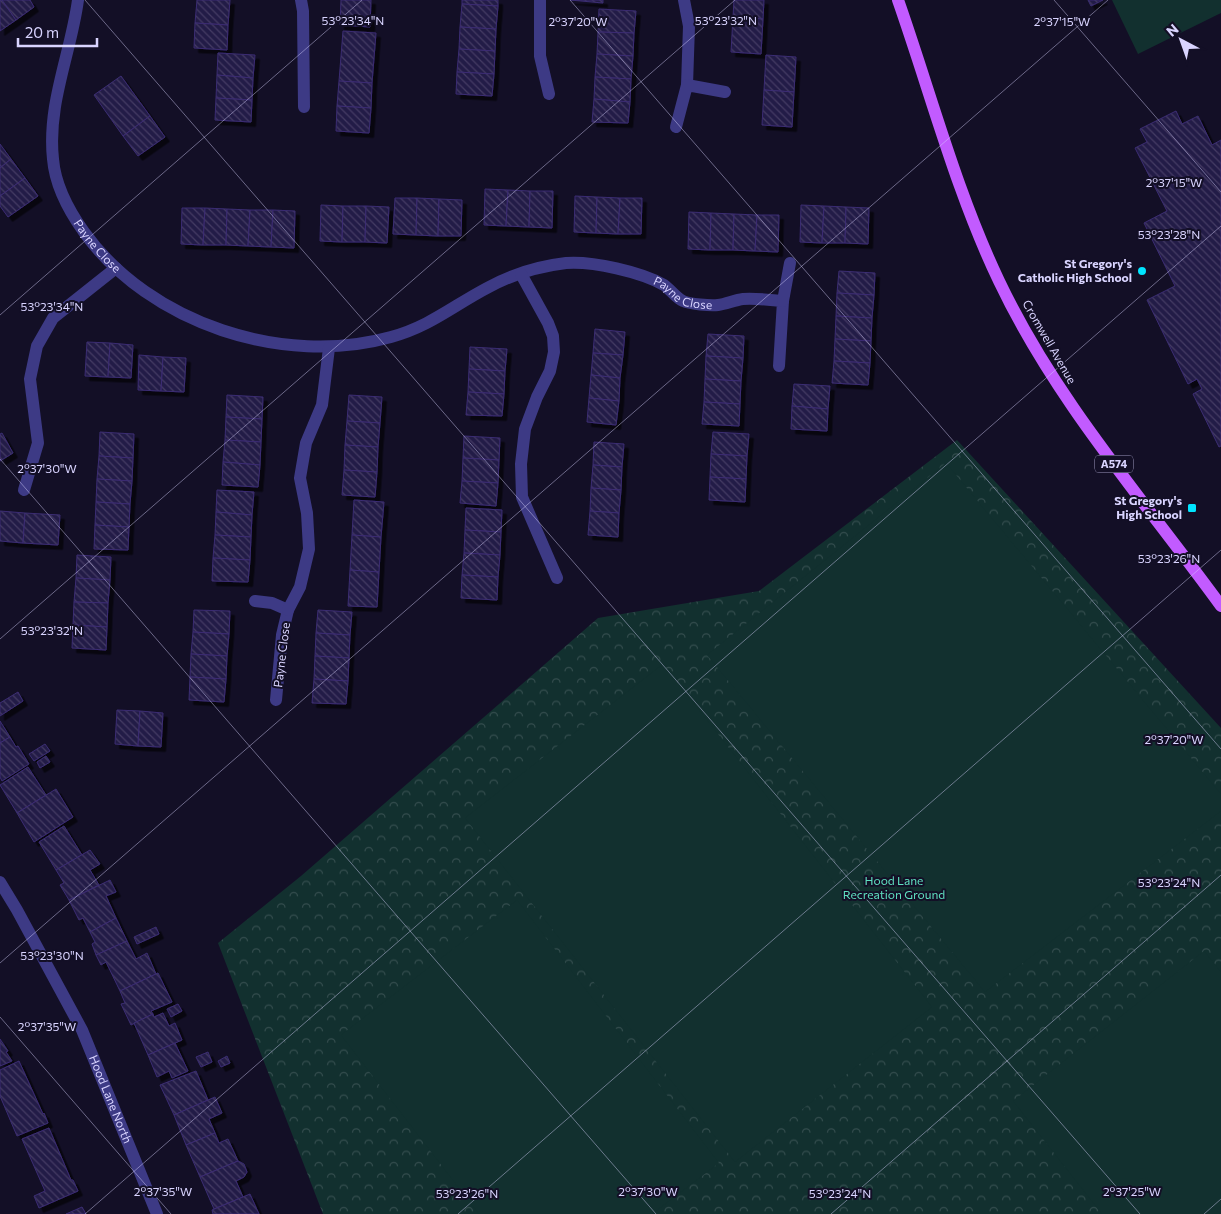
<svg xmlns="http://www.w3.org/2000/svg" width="1221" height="1214" font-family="Commissioner,sans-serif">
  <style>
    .park { fill: url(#park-crowns) }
    .pitch { fill: #12302f }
    .building { fill: url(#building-back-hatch); stroke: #3b2d73; filter: url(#shadow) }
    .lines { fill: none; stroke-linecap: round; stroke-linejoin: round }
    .minor { stroke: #3d3a85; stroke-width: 12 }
    .major { stroke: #c25bff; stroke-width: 12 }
    .ticks { fill: none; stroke: #d9d4ff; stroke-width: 1; stroke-opacity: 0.45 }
    .poi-dot { fill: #00e5ff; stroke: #130f26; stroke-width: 2 }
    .labels { text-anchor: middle; stroke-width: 4; stroke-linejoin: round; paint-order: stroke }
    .shield { fill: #130f26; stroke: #9e99be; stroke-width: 1 }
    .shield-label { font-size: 11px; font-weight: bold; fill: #d9d4ff }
    .street-label { font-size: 12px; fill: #d9d4ff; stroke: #130f26 }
    .poi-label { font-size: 12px; font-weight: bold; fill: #d9d4ff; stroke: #130f26; text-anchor: end }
    .park-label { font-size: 12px; fill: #5fe0c0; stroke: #130f26 }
    .ticks-label { font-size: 12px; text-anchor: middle; fill: #d9d4ff; stroke: #130f26; stroke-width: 4; stroke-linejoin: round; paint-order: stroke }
  </style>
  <defs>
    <pattern id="park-crowns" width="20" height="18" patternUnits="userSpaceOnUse" patternTransform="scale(1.25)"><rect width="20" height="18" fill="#12302f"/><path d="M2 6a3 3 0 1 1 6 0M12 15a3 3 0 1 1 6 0" fill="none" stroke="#344d4e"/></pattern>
    <pattern id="building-back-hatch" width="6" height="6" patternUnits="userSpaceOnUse" patternTransform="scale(1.25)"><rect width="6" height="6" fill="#241b47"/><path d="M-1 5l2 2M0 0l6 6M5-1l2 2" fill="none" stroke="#433b63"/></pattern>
    <filter id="shadow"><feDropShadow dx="4.5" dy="4.5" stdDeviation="0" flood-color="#0009"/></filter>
  </defs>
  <rect width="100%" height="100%" fill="#130f26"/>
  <polygon class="park" points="957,440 1221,728 1221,1214 323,1214 218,943 301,876 598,618 759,591"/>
  <g class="pitch">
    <polygon points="1112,0 1221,0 1221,13 1138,54"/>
    <polygon points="946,463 1221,794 1221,811 985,992 707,655"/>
    <polygon points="663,664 932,1007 735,1162 465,818"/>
    <polygon points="517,900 719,1163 652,1214 479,1214 341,1035"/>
    <polygon points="1204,951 1221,972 1221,1214 1102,1214 1013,1101"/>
  </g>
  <g class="building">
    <polygon points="0,0 2,0 16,20 0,31"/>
    <polygon points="2,0 30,0 34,7 16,20"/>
    <polygon points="197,0 230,0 228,25 195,23"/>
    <polygon points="341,0 371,0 370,27 340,25"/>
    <polygon points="462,0 498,0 498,6 462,4"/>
    <polygon points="570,0 603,0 603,3"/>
    <polygon points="734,0 764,0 763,19 733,17"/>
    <polygon points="1088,0 1103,0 1091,6"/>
    <polygon points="462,4 498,6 496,29 460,27"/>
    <polygon points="599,9 636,11 634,33 598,32"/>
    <polygon points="733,17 763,19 761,54 731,52"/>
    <polygon points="195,23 228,25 227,50 194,48"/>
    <polygon points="460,27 496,29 495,51 459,49"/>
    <polygon points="343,31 376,33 372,83 339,81"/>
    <polygon points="598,32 634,33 633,56 597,54"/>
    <polygon points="459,49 495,51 494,74 457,72"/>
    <polygon points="218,53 255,55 253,78 217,75"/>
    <polygon points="597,54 633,56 631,79 595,77"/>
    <polygon points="766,55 796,57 794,92 764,90"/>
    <polygon points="457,72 494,74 492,96 456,94"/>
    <polygon points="217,75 253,78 252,100 216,98"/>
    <polygon points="121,76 150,116 123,136 94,95"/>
    <polygon points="595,77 631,79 630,102 594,99"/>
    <polygon points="339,81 372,83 371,108 337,106"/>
    <polygon points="764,90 794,92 792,127 762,125"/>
    <polygon points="216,98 252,100 251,122 215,120"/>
    <polygon points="594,99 630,102 628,123 592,122"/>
    <polygon points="337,106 371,108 369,133 336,131"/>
    <polygon points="1176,111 1182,124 1198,116 1212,145 1221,140 1221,446 1219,447 1193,394 1202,389 1197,379 1188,384 1147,300 1175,286 1144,223 1167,211 1135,148 1147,142 1140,129"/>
    <polygon points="150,116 165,137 138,156 123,136"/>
    <polygon points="0,144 11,159 0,168"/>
    <polygon points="11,159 25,178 0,196 0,168"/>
    <polygon points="25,178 38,196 8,217 0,206 0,196"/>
    <polygon points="485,189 508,190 506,226 484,225"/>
    <polygon points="508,190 530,191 529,227 506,226"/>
    <polygon points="530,191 553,191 552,228 529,227"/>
    <polygon points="575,196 597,197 596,233 574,232"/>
    <polygon points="597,197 620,198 618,234 596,233"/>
    <polygon points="395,198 417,198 416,235 393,234"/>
    <polygon points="417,198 439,199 438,236 416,235"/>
    <polygon points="620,198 642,198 641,234 618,234"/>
    <polygon points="439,199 462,200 461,236 438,236"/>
    <polygon points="321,205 343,206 342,242 320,241"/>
    <polygon points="801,205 824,206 822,243 800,242"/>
    <polygon points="343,206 366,206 365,242 342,242"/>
    <polygon points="366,206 389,207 387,243 365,242"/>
    <polygon points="824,206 846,207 845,243 822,243"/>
    <polygon points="846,207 869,208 868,244 845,243"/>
    <polygon points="182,208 205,208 203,245 181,244"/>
    <polygon points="205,208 227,209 226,245 203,245"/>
    <polygon points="227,209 250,210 248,246 226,245"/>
    <polygon points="250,210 273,210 271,247 248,246"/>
    <polygon points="273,210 295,211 294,248 271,247"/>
    <polygon points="689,212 711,213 710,250 688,249"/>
    <polygon points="711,213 734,214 733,250 710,250"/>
    <polygon points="734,214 757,215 755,251 733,250"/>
    <polygon points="757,215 779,215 778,252 755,251"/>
    <polygon points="839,271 875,273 874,295 837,293"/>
    <polygon points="837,293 874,295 872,318 836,316"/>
    <polygon points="836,316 872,318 871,341 835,339"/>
    <polygon points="595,329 625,332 623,355 593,353"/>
    <polygon points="708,334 744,336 743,358 706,356"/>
    <polygon points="835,339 871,341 870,363 834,361"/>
    <polygon points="87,342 110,343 108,377 85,376"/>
    <polygon points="110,343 133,345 131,378 108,377"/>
    <polygon points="470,347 507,349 505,371 469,369"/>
    <polygon points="593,353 623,355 620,378 591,375"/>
    <polygon points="139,355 163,357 161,391 138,390"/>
    <polygon points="706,356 743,358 741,381 705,379"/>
    <polygon points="163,357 186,358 184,392 161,391"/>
    <polygon points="834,361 870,363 868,385 832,383"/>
    <polygon points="469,369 505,371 504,394 468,392"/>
    <polygon points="591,375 620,378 619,401 589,398"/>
    <polygon points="705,379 741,381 740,404 704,402"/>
    <polygon points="794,384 830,386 828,409 792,406"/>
    <polygon points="468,392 504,394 502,416 466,415"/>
    <polygon points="227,395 263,397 262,419 226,417"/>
    <polygon points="349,395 382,397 380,423 347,421"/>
    <polygon points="589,398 619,401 616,425 587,422"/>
    <polygon points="704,402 740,404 739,426 702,424"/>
    <polygon points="792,406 828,409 827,431 791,429"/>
    <polygon points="226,417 262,419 261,442 225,440"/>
    <polygon points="347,421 380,423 378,447 345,445"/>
    <polygon points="100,432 134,434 133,458 99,456"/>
    <polygon points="713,432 749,434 747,456 711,454"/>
    <polygon points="2,433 13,453 0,461 0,434"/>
    <polygon points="464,436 500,438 499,460 463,458"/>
    <polygon points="225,440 261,442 260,465 223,462"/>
    <polygon points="594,442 624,444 622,467 593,465"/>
    <polygon points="345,445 378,447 377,472 344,470"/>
    <polygon points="711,454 747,456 746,479 710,477"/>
    <polygon points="99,456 133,458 132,481 97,479"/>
    <polygon points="463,458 499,460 498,483 462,481"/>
    <polygon points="223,462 260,465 258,487 222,485"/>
    <polygon points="593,465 622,467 621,490 591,488"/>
    <polygon points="344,470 377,472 375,497 342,495"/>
    <polygon points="710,477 746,479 745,502 709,500"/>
    <polygon points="97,479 132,481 130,504 96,502"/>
    <polygon points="462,481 498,483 496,506 460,503"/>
    <polygon points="591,488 621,490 619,513 590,511"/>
    <polygon points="217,490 254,492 252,515 216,512"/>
    <polygon points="354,500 384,502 381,537 352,535"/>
    <polygon points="96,502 130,504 129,527 95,525"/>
    <polygon points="466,508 502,510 501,532 465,530"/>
    <polygon points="0,511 25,513 23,543 0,541"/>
    <polygon points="590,511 619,513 618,537 588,535"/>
    <polygon points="216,512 252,515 251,537 215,535"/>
    <polygon points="25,513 60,515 58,545 23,543"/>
    <polygon points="95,525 129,527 128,550 94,549"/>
    <polygon points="465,530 501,532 500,555 464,553"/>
    <polygon points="215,535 251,537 250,560 213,558"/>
    <polygon points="352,535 381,537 379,572 350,570"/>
    <polygon points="464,553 500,555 498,577 462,575"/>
    <polygon points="77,555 111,557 110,580 76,578"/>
    <polygon points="213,558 250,560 248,582 212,581"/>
    <polygon points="350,570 379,572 377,607 348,606"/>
    <polygon points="462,575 498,577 497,600 461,598"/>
    <polygon points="76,578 110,580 108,603 74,602"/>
    <polygon points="74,602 108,603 107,627 73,625"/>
    <polygon points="194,610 230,611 229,634 193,632"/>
    <polygon points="318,610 352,612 350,635 316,633"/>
    <polygon points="73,625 107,627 106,650 72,648"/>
    <polygon points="193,632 229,634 227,656 191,654"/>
    <polygon points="316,633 350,635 349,658 315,656"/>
    <polygon points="191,654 227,656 226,679 190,677"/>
    <polygon points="315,656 349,658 348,681 314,679"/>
    <polygon points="190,677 226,679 224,702 189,700"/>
    <polygon points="314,679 348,681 346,704 312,703"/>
    <polygon points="18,692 23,701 0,716 0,703"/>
    <polygon points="117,710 140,711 138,746 115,744"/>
    <polygon points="140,711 163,713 161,747 138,746"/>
    <polygon points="0,721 10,737 0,743"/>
    <polygon points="10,737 16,747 18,746 29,764 2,781 0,777 0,743"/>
    <polygon points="45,744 50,751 34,761 29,754"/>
    <polygon points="46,756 50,762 40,768 37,762"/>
    <polygon points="28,767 46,795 17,813 0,785"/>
    <polygon points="56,789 73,817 34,842 17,813"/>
    <polygon points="64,826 82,855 56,870 39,842"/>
    <polygon points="90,850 100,864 90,870 99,885 69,900 60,885 64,883 56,870"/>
    <polygon points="110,880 116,892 106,896 116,918 90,932 83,918 79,920 69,900"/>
    <polygon points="116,918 127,941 96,955 92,944 95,942 90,932"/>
    <polygon points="156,927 159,934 137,944 134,937"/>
    <polygon points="127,941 136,959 147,953 156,974 120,991 106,962 101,965 96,955"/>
    <polygon points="158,973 172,1002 151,1011 153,1014 131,1025 121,1004 125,1003 120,991"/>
    <polygon points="178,1004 182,1011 171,1017 167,1009"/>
    <polygon points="163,1013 169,1026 175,1023 182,1040 148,1055 134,1023 153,1014 154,1017"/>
    <polygon points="0,1039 8,1051 6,1052 12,1061 0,1066"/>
    <polygon points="175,1043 188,1071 172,1078 169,1071 157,1077 148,1055"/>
    <polygon points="208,1052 212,1062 201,1067 196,1057"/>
    <polygon points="227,1056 230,1063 221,1067 218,1061"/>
    <polygon points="19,1061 43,1114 44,1113 48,1123 17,1136 0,1096 0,1070"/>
    <polygon points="196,1071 208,1100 174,1115 160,1085"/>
    <polygon points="215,1097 222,1113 209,1119 215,1133 186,1145 174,1115"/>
    <polygon points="49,1128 71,1180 73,1180 78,1191 39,1208 34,1196 45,1191 22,1139"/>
    <polygon points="215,1133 219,1143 228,1139 238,1161 200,1177 186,1145"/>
    <polygon points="238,1161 244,1164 247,1172 244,1177 236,1181 243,1197 214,1209 200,1177"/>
    <polygon points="250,1194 259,1214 213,1214 212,1210"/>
    <polygon points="82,1207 86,1214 66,1214"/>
  </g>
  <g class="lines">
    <g class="minor">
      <path id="s1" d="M78,0c-7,53 -31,104 -25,159 2,25 16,52 31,73 66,92 200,135 307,105 40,-11 63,-32 98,-50 24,-13 51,-21 77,-24 27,-2 75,9 98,22 6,4 12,13 19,16 6,3 28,5 35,4 8,-1 17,-5 25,-6 13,-1 27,1 40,2l-4,65"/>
      <polyline points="301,0 303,11 304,107"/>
      <polyline points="540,0 540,56 549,94"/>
      <polyline points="684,0 689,26 687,85"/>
      <polyline points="676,127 687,85 725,92"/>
      <polyline points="521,274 548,323 553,336 554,352 550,371 537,397 525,429 521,464 522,497 557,578"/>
      <polyline points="783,301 790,263"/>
      <polyline points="24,490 38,443 30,379 37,346 53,318 116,268"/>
      <polyline points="255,601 272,603 288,610 282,635 276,700"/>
      <polyline points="288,610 300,587 309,549 307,513 300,478 306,443 322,405 329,348"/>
      <path id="s2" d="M0,882l17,28 65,120 75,184"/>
    </g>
    <path class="major" d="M898,0c33,94 58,191 101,281 57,120 145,219 222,325"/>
  </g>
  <path class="ticks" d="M85,0l1055,1214M570,0l651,749M1054,0l167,192M0,315l362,-315M0,459l656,755M0,639l735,-639M0,963l1108,-963M0,1017l171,197M85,1214l1136,-988M458,1214l763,-664M831,1214l390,-339M1204,1214l17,-15"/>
  <g class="poi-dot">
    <circle cx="1142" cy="271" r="5"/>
    <rect x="1187" y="503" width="10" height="10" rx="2.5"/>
  </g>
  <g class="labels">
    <rect class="shield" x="1095" y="455.5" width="38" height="17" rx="4"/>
    <g class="shield-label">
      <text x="1114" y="468">A574</text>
    </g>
    <g class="street-label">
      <text dy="4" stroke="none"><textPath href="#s1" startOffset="261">Payne Close</textPath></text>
      <text dy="4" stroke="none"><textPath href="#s1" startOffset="900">Payne Close</textPath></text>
      <text transform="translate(1049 342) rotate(60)" y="4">Cromwell Avenue</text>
      <text transform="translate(282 655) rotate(-83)" y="4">Payne Close</text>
      <text dy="4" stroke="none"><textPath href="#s2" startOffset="244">Hood Lane North</textPath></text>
    </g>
    <g class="poi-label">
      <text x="1132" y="268">St Gregory's<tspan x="1132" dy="14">Catholic High School</tspan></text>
      <text x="1182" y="505">St Gregory's<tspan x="1182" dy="14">High School</tspan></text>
    </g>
    <g class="park-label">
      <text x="894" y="885">Hood Lane<tspan x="894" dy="14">Recreation Ground</tspan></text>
    </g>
  </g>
  <g class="ticks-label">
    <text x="353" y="25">53°23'34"N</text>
    <text x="726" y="25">53°23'32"N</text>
    <text x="578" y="26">2°37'20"W</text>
    <text x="1062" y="26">2°37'15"W</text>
    <text x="1174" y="187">2°37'15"W</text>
    <text x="1169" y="239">53°23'28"N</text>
    <text x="52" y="311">53°23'34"N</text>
    <text x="47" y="473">2°37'30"W</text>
    <text x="1169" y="563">53°23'26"N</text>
    <text x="52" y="635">53°23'32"N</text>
    <text x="1174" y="744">2°37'20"W</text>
    <text x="1169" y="887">53°23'24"N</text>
    <text x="52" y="960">53°23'30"N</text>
    <text x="47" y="1031">2°37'35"W</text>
    <text x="163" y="1196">2°37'35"W</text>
    <text x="648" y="1196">2°37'30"W</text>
    <text x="1132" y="1196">2°37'25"W</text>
    <text x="467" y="1198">53°23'26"N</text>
    <text x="840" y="1198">53°23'24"N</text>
  </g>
  <g transform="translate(1181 40) rotate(319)" stroke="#130f26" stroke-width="4" paint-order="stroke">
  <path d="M0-4L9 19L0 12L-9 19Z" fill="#d9d4ff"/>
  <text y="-8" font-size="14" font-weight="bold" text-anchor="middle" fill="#d9d4ff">N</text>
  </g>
  <path d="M18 38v8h79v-8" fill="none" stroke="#d9d4ff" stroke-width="2.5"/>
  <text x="25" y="38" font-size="15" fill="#d9d4ff" stroke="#130f26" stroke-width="4" paint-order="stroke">20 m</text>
</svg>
